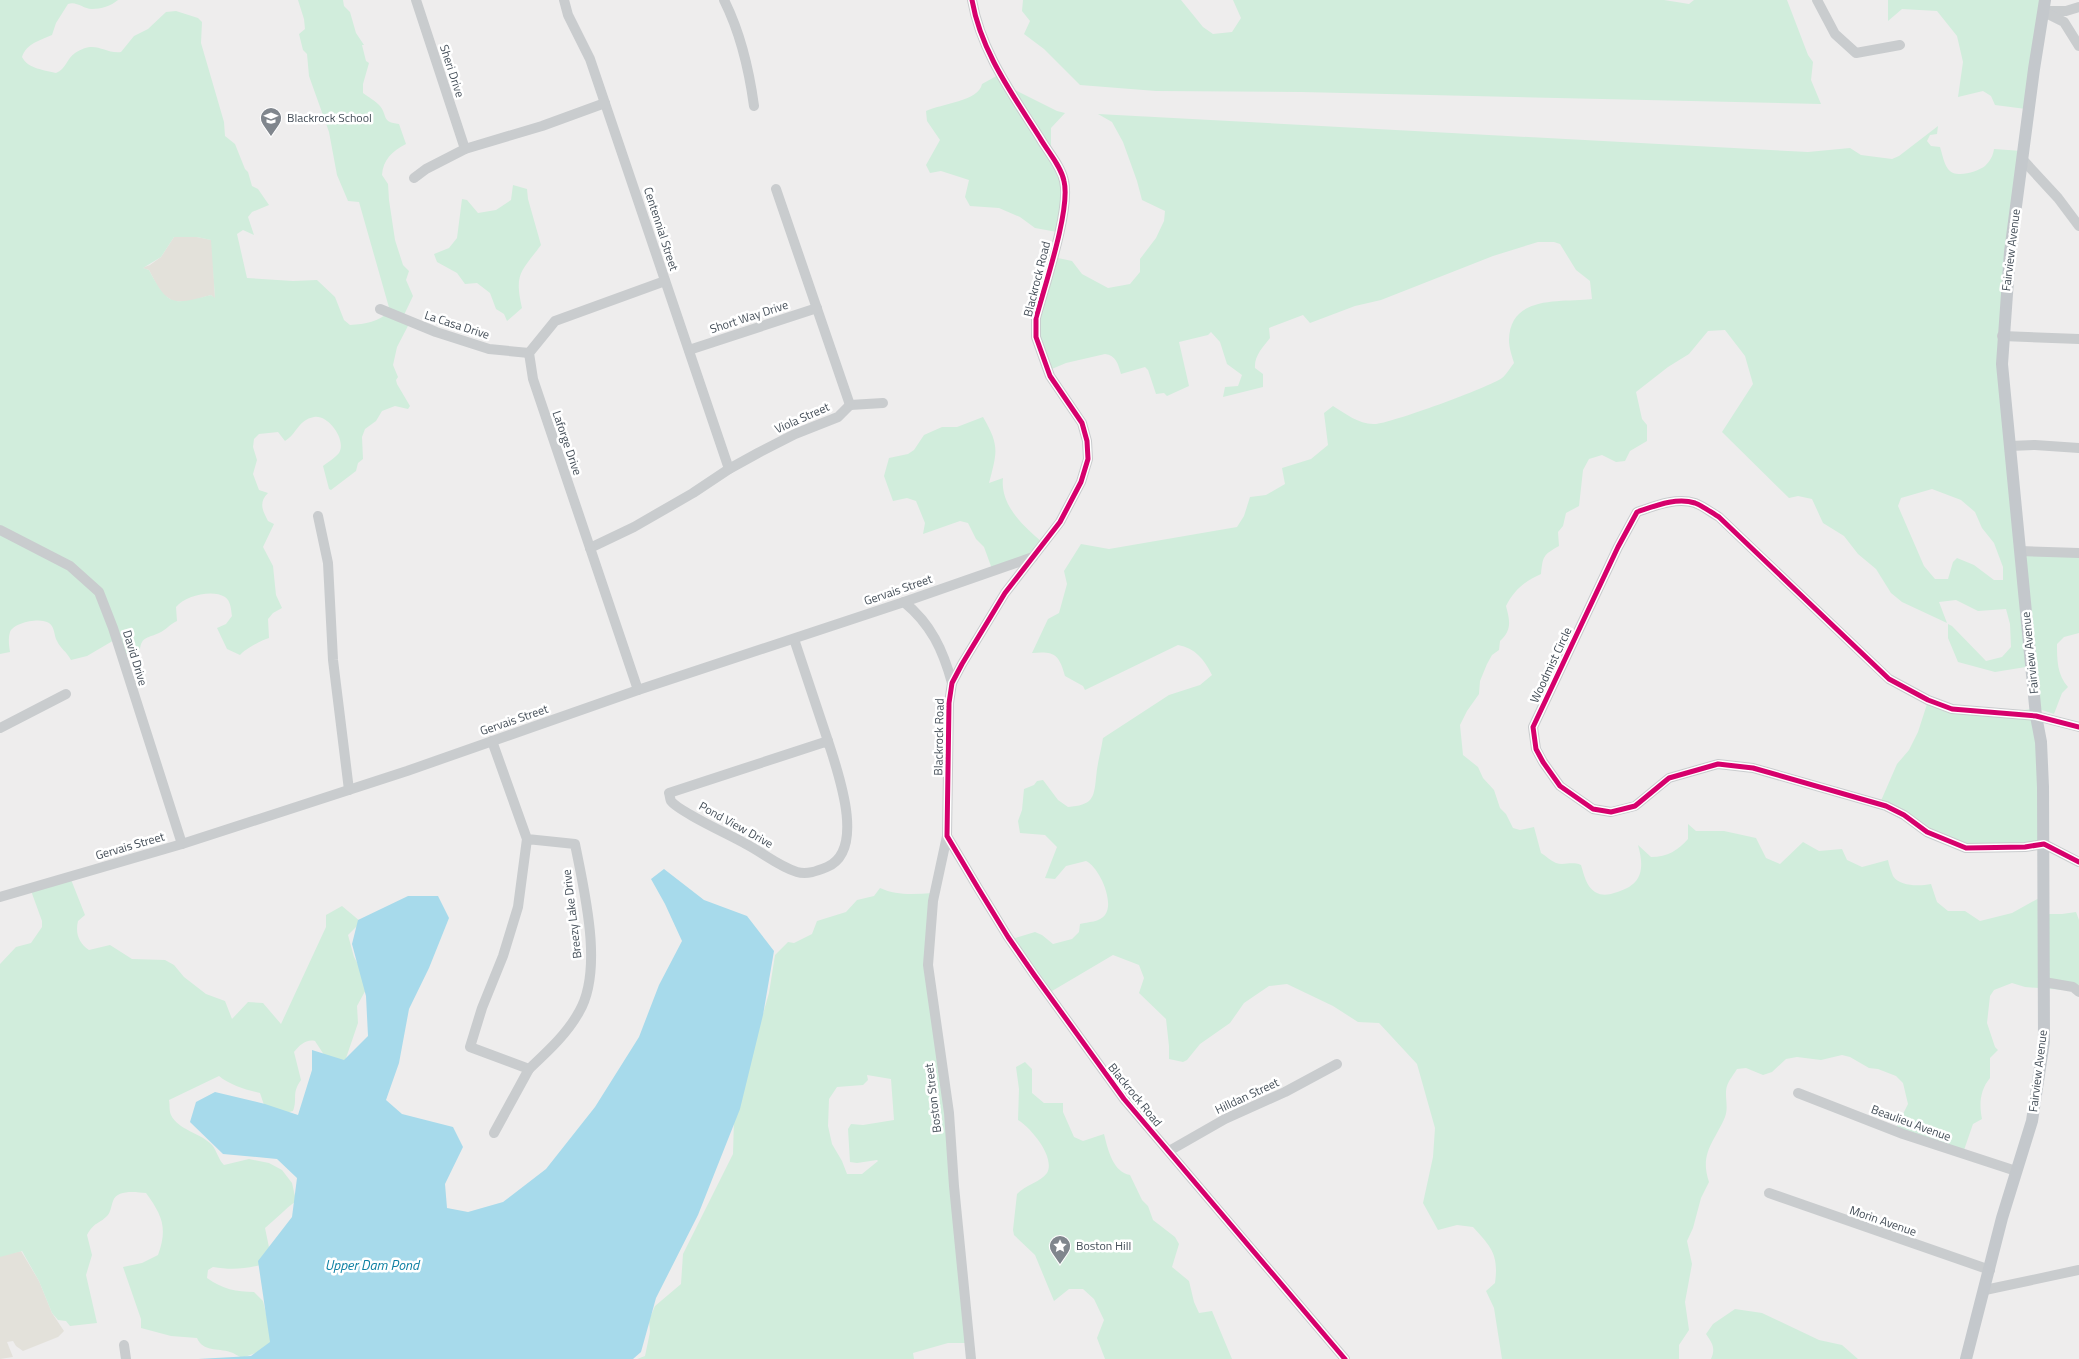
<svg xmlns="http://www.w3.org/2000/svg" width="2079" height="1359" font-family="'Titillium Web',sans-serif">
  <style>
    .commercial { fill: #e3e1da }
    .green { fill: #d1eddc; fill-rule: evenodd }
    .water { fill: #a7daeb }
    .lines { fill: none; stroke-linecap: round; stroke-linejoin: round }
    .minor { stroke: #c9ccce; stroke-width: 10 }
    .major { stroke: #c4c8cc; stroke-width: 12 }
    .cycleway-casing { stroke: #fff; stroke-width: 8 }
    .cycleway { stroke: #d6006c; stroke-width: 5 }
    .labels { text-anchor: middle; stroke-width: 5; stroke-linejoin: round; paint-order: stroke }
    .street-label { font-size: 12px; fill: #454f59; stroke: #fff }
    .poi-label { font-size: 12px; fill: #454f59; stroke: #fff; text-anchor: start }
    .water-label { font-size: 14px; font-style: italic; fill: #0e80a3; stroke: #fff }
  </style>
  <rect width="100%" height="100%" fill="#eeeded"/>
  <g class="commercial">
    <polygon points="174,237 197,237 212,240 215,299 211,295 187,302 173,301 161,293 149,270 142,268 150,265 161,257"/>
    <polygon points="21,1251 39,1281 52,1313 64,1331 58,1337 23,1351 16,1346 13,1341 7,1342 13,1357 0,1359 0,1256"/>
  </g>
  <g class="green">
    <path d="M0,0h118c-7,6 -17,9 -26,9 -9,0 -15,-8 -24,-5l-12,19 -4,12c-13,6 -25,8 -30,22 6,12 23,13 34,16 10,-4 11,-15 19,-20 21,-14 28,1 46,-1l13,-16 14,-7 18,-17 10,-1 22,7 4,4 -1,21 23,79 1,14 10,8 10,25 3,3 4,14 6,3 11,16 -17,7 -4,5 6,18 -11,-5 -6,4 10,44 46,3 24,-1 18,17 9,23 6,5c16,-1 28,-3 40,-14l-31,-109 -11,-1 -11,-26 -8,-43 -20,-56 -2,-22 -4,-4 -4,-16 6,-5 -1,-10 -6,-19h45l1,6 6,6 6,21 8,12h-2l4,16 3,2 -6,21v9c5,4 13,8 17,13 8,10 1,16 19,18l7,20c-14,7 -23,16 -24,31l6,9 1,16 6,40 8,25 6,6 -3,9 7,16 -10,21 7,5 -13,25 -4,18 5,12 -2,3 1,4 13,22 -2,3 -13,-3 -13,5 -6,10 -11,8 -3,8 1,22 -5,4 -2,8 -25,19 -2,-1 -6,-23c5,-4 12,-8 16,-13 8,-13 -11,-39 -25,-36 -16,3 -17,17 -29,24l-7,-9 -19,2 -5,5 -1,8 4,13 -4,14 6,16 9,3c-10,10 -5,18 0,28l6,3 -11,23 10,19 3,29 6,13 -9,5 -5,6 1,19c-7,2 -24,11 -29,17l-13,-6 -10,-21 9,-4 6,-8c-1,-6 -1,-15 -7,-19 -13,-8 -40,-1 -49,10l1,14c-7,3 -11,9 -18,12 -10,5 -18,3 -19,17l-17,5 -7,-16 -29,17 -16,4c-4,-8 -11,-12 -14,-19 -3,-5 -2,-14 -8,-18 -8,-6 -35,-1 -39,9 -2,7 -1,13 0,20l-10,2zM174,237h23l14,3 4,58 -4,-3c-38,10 -43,12 -62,-25l-6,-2 18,-11z"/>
    <polygon points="1023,0 1181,0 1203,27 1213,34 1232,32 1241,18 1233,0 1664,0 1689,4 1694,0 1787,0 1808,55 1813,62 1811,80 1821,104 1301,92 1156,91 1080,85 1044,49 1024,34 1030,21 1022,11"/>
    <polygon points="1888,0 2045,0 2026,109 1995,105 1991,96 1983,91 1958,97 1963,62 1957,36 1937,11 1902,9 1888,21"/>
    <path d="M1000,74l9,13 48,24 8,2 -14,15v26l13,30 -7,48 -22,-4 -15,-11 -21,-9 -29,-2 -5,-9 4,-17 -28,-9 -11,2 -4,-8 14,-25 -13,-19 -1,-10c15,-7 53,-10 56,-27z"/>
    <path d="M1098,114l710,38 42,-4 11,7 31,4 7,-3 39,-30 -1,8 -7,1 -3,6 4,5 9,1c2,6 4,17 8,22 7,10 29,3 37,-3 5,-5 8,-10 9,-17l28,2 -20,195 18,202 59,4v81l-15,4 -7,7c0,15 0,31 11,43l-6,6 -8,21 -15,-5 5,132 -66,5 -23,-5 -75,-38 17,-39 12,-14 9,-18 10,-31c31,10 77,14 109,7l-5,-42 -37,6 -37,-10 -10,-24v-14l4,2 34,35 16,-4 9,-10 -1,-23 -4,-15 -28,2 -22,-11 -17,2 8,21 -45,-21 -11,-9 -15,-24 -18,-15 -14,-18 -21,-13 -11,-24 -14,-3 -9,2 -67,-66 31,-48 -8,-28 -20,-26 -17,1 -19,23 -21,13 -32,25 6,27 5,6v16l-17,10 -5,10 -9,1 -14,-7 -13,4 -6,11 -4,36 -13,7 -3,13 -5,6 1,14c-16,9 -16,10 -18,28 -16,7 -27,16 -35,32 4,15 6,24 -6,35l-1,9 -7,5 -5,9 -7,17 -1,13 -12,17 -7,14 3,30 15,12 5,11 11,12 6,18 6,6 7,14 7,2 14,-3 7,26c5,3 10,8 15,10 8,3 15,-2 25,2 3,10 5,21 14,27 7,4 13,3 19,1 28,-7 31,-23 24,-48l13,12c17,0 27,-7 37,-18v-15l8,7h28l32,7 10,20 14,6 23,-22 16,9 23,-2 5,11 15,7 26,-7c1,5 3,11 5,16 7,11 27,10 38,8l6,18 11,9h17l15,10 32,-8 29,-16 5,17h16l14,-2 3,8v71l-54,-4 -13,-4 -18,7 -4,6 -3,27 8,24 3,3 -8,8v20c-10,12 -11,26 -8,41l-9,5 -10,29 -67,-25 12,-24 -5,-21 -7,-7 -18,-7 -9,-1 -19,-11 -8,-2 -21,5 -24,-3 -11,2 -14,13 -9,3 -17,-7 -9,1c-3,5 -8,11 -10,17 -3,9 2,21 -2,31 -10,24 -26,36 -16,65l-8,16 -8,30 -6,13 5,23 -7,38 4,28 -10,15v14h-177l-8,-51 -8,-17 9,-8c4,-29 -4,-36 -22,-56l-16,-2 -19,5 -15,-27 10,-46 2,-29 -18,-64 -38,-41 -21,-1 -25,-16 -46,-22 -18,2 -25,17 -14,20 -30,21 -13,16 -4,2 -14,-3v-13l-3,-27 -27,-26 5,-15 -5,-13 -26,-10 -66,39 -35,-55 23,-7 7,3 11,9 19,-5 7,-7 1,-8c8,-2 20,-2 25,-9 10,-13 -6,-48 -19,-54l-20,5 -11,13 -10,-1 12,-31 -12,-12 -25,-2 -2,-12 4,-11 2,-21 10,-4 3,-4 6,-1 15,20 10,7c24,-2 26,-8 28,-29 1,-14 5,-27 7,-40l66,-43 31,-10 12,-10c-8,-16 -17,-27 -34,-30l-93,45 -2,-4 -18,-10c-6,-22 -11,-25 -33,-23l16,-34 11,-6 8,-29 -3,-13 17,-27 28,5 128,-22 7,-11 6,-19 16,-2 19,-11 -3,-16 29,-9 17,-14 -4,-32 9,-7c13,8 27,19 42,18 14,0 115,-37 127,-46 4,-3 8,-10 12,-15 -2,-7 -5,-15 -5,-23 1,-46 52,-37 83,-41l-2,-18 -14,-11 -16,-26 -6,-2h-16l-45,14 -112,44 -26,6 -45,17 -7,-8 -34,13 1,10c-7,9 -16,18 -15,30l8,6v13l-40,10 2,-10 13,-1 4,-11 -15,-11 -7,-22 -9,-10 -3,3 -29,7 10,44 -22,10 -3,-3 -8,1 -8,-24 -3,-3 -24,7c-3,-10 -5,-19 -16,-20l-39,9 -19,8 -11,-34 17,-80 19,4 10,13 26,14 22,-4 10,-12v-13l16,-21 8,-17 1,-10 -23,-11 -5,-19 -14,-39 -11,-20zM1932,489l29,11 14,12 7,16 12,15 9,24v13h-9l-20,-15 -17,-7 -4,4 -5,17h-13l-11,-13 -26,-60 3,-8z"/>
    <path d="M513,185l14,4 1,10 13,46c-20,27 -27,28 -19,63l-15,13 -3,-7 -8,-5 -6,-16 -13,-10 -12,1 -8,-11 -20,-11 -3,-8 15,-6 8,-10 5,-39 5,1 11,13 18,-3 15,-10z"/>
    <path d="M983,417c17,29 14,35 6,66l14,-5c-3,27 20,48 39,64l-9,13 -41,14 -8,-22 -8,-8 -8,-16 -8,-2 -37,13 2,-11 -9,-22 -9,-3 -14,3 -9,-25 5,-18 19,-4 6,-4 10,-15 18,-8h15z"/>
    <path d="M70,877l15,38 -7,6c-3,13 1,22 11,29l21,-5 22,14 33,1 9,5 10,12 22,17 19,7 7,18 16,-17 15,1 18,21 45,-97v-12l16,-9 19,16 -13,13 6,22 15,27 -12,22 1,17 -14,41h-14l-15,-23c-9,-2 -15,4 -21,11l7,28c-10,14 -3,18 -8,31l-15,4 -14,-10 -4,-12c-14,-3 -30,-8 -41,-17l-50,24c1,4 0,11 2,15 7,15 30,18 41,30 5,6 6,14 12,20l25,-6 20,4 13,7 10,13 4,18c-11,8 -20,18 -31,27l5,24 -9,13c-17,4 -30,5 -48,2l-5,3 -1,8c15,11 30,14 47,14l9,9 11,45 -32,12c-4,-2 -8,-5 -12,-6 -12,-4 -27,0 -33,-14l-26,-2 -30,-8v-9l-18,-52 19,-4 16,-8c10,-27 4,-40 -12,-62 -10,-1 -29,-4 -33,8 -2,5 -2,11 -6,15 -9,9 -12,5 -20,19l5,20 -6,20 11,48 -27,3 -4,-5 -8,-1 -6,-7 -13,-32 -17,-30 -22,6v-293l16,-17 15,-4 11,-16v-6l-12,-33z"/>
    <path d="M880,888c17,8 35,6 53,5l-5,70 42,380h-22l-35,10 1,6h-277l8,-3 5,-24 -1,-12 6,-14 26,-22 2,-30 50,-100 1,-35 4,-19 31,-107 6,-38 13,-13 6,1 18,-9 5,-13 29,-9 11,-12 17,-4zM867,1075l24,4 3,41 -31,5 -12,-1 -3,5 2,33 7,1 20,-3 1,1 -16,13h-15l-5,-13 -10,-17 -4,-18 1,-27 8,-12 26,-2 5,-5z"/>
    <path d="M1025,1062l7,7v24l12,10h19v9l11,25 9,4 21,-7c4,16 9,38 26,41l12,25 6,6 5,14 22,17 4,7 -7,23 17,14 5,21 5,11 13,-2 20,48h-127l-8,-21 7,-18 -10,-21 -11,-10h-14l-15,12 -19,-46 -21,-20 -1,-5 4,-36c8,-9 24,-12 30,-21 9,-16 -17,-46 -29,-53l1,-31 -3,-22z"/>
    <path d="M1735,1309l27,4 57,27 23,5 16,14h-147c5,-11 1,-16 -5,-25l7,-10z"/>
  </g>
  <polygon class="water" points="664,869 704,900 747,916 774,951 763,1015 740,1109 698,1215 656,1298 641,1352 633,1359 198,1359 251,1356 270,1342 258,1261 292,1217 297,1178 277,1159 223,1154 190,1122 196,1102 215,1092 265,1104 298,1115 312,1070 312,1050 344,1060 368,1036 366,996 352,944 358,920 408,896 438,896 449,918 429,968 409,1009 399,1063 386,1100 402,1114 453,1127 463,1147 445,1184 447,1208 468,1212 503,1202 546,1169 595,1107 639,1037 659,985 682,941 665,904 651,879"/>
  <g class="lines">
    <g class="minor">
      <polyline points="416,0 465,149"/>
      <polyline points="564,0 568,15 590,59 729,469"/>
      <path d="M724,0c17,34 25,69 30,106"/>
      <path d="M972,0c9,52 41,95 68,138 8,14 21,28 24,43 7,28 -20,107 -28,137v19l14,39 32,47 5,18 1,18 -7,23 -21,40 -55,71 -43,71 -10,19 -3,20 -2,133 31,52 30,49 27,39 89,123 221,260"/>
      <polyline points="1817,0 1835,34 1856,53 1900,45"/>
      <polyline points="2046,11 2066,11 2079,7"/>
      <polyline points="2044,12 2064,22 2079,46"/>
      <polyline points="2023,160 2058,198 2079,226"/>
      <polyline points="414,178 426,169 465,149 542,126 605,103"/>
      <polyline points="776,189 850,405"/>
      <polyline points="380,309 436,332 489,349 529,353"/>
      <polyline points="2002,336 2079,339"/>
      <polyline points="689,350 817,308"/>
      <polyline points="850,405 883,403"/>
      <polyline points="2010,446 2035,445 2079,448"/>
      <polyline points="318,516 328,563 333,660 349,790"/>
      <polyline points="0,530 70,566 99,592 113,628 182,844"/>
      <polyline points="590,548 634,527 693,493 729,469 758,453 795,434 838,417 850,405"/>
      <polyline points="2020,551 2079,553"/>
      <path d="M904,602c27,22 39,48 48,81"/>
      <polyline points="794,639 828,741"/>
      <polyline points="638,690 533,379 529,353 555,321 665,281"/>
      <path d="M2079,727l-43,-11 -84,-7 -24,-9 -39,-21 -170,-162c-7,-4 -16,-11 -24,-14 -19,-6 -40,3 -58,9l-19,35 -85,180 3,22 7,13 17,24 33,23 18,3 24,-6 34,-28 49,-14 35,4 133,38 18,9 23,17 39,16 59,-1 19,-3 35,18"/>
      <polyline points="0,728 66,694"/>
      <path d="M492,741l35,98 -9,68 -15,49 -21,52 -12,39 59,22c18,-17 38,-35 50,-57 25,-42 5,-122 -4,-168l-48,-5"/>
      <path d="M828,741c9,29 39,109 -1,126 -10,4 -20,8 -30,5 -19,-6 -35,-20 -53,-29 -14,-8 -66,-32 -73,-42 -1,-2 -1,-5 -2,-8z"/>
      <polyline points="947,836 933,901 928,965 949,1113 954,1186 971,1359"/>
      <polyline points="0,897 182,844 407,771 638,690 904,602 1033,557"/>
      <polyline points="2044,982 2073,987 2079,992"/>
      <polyline points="1798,1093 1903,1134 2016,1171"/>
      <polyline points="494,1133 529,1069"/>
      <polyline points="1169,1151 1225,1119 1285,1092 1337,1064"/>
      <polyline points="1769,1193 1990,1270"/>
      <polyline points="1985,1290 2079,1270"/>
      <polyline points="124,1345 126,1359"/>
    </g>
    <polyline class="major" points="1966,1359 2002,1218 2032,1121 2044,1041 2043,787 2041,742 2036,716 2002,364 2010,252 2034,69 2045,0"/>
    <g class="cycleway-casing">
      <g id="cycleway">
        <path d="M972,0c9,52 41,95 68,138 8,14 21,28 24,43 7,28 -20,107 -28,137v19l14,39 32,47 5,18 1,18 -7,23 -21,40 -55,71 -43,71 -10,19 -3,20 -2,133 31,52 30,49 27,39 89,123 221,260"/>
        <path d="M2079,727l-43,-11 -84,-7 -24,-9 -39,-21 -170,-162c-7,-4 -16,-11 -24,-14 -19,-6 -40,3 -58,9l-19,35 -85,180 3,22 7,13 17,24 33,23 18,3 24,-6 34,-28 49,-14 35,4 133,38 18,9 23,17 39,16 59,-1 19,-3 35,18"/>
      </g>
    </g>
    <use href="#cycleway" class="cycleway"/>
  </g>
  <defs>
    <g id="school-pin" transform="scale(1.125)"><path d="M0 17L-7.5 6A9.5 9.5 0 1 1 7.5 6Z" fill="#80868d" stroke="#fff"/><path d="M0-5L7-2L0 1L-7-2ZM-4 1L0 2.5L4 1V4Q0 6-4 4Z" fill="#fff"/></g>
    <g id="sight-pin" transform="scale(1.125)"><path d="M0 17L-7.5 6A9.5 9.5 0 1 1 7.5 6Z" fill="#80868d" stroke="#fff"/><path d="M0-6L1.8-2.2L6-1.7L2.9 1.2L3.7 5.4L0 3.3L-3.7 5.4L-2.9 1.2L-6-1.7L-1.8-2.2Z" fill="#fff"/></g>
  </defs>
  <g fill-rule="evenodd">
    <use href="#school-pin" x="271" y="118"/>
    <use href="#sight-pin" x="1060" y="1246"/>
  </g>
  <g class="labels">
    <g class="street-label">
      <text transform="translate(452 71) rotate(72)" y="4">Sheri Drive</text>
      <text transform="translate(661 229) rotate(72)" y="4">Centennial Street</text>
      <text transform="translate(2011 250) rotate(-83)" y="4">Fairview Avenue</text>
      <text transform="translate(1037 279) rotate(-76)" y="4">Blackrock Road</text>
      <text transform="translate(749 317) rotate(-18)" y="4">Short Way Drive</text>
      <text transform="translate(457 325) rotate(18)" y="4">La Casa Drive</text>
      <text transform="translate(802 418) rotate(-24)" y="4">Viola Street</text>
      <text transform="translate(567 443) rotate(71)" y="4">Laforge Drive</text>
      <text transform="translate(898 590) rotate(-19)" y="4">Gervais Street</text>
      <text transform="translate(2030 653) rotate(-96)" y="4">Fairview Avenue</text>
      <text transform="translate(135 658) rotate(73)" y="4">David Drive</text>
      <text transform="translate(1551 665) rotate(-65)" y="4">Woodmist Circle</text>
      <text transform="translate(514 720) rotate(-19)" y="4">Gervais Street</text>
      <text transform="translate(939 737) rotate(-89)" y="4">Blackrock Road</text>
      <text transform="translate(736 825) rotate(29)" y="4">Pond View Drive</text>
      <text transform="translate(130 846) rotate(-16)" y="4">Gervais Street</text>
      <text transform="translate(572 914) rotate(-97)" y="4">Breezy Lake Drive</text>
      <text transform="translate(2038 1071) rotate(-83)" y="4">Fairview Avenue</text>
      <text transform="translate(1135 1095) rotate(51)" y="4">Blackrock Road</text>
      <text transform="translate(1247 1096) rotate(-25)" y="4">Hilldan Street</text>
      <text transform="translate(933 1098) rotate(-97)" y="4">Boston Street</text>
      <text transform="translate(1911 1123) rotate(20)" y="4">Beaulieu Avenue</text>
      <text transform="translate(1883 1221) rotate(19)" y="4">Morin Avenue</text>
    </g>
    <g class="poi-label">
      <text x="287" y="122">Blackrock School</text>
      <text x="1076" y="1250">Boston Hill</text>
    </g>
    <g class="water-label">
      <text x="372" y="1270">Upper Dam Pond</text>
    </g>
  </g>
</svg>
